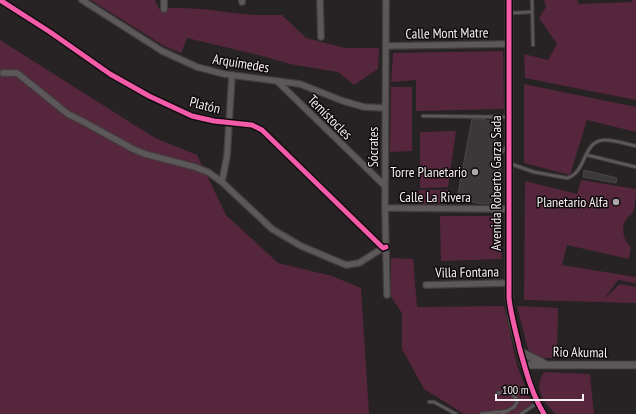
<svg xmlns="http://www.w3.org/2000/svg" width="636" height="414" font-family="'PT Sans Narrow',sans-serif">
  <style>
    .green { fill: #56263d }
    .building { fill: #3c383a; stroke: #4b4748 }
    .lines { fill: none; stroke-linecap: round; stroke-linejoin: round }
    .service-casing { stroke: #423d3e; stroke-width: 4.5 }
    .minor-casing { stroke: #423d3e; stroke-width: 8 }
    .tertiary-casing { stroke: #423d3e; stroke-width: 9 }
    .service { stroke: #5c5759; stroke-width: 2.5 }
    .minor { stroke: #5c5759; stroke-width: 5.5 }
    .tertiary { stroke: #5c5759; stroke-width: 7 }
    .cycleway-casing { stroke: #0f0a0c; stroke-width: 8 }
    .cycleway { stroke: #f35aa7; stroke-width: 5 }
    .poi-dot { fill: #aea7a9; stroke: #0f0a0c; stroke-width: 1.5 }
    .labels { text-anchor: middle; stroke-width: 3; stroke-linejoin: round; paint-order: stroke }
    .street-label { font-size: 14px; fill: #f6eef1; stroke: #0f0a0c }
    .poi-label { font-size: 14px; fill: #f6eef1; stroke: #0f0a0c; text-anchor: end }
  </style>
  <rect width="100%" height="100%" fill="#272224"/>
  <g class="green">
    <path d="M91,0h64l4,9c29,-3 55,2 83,5 13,1 27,1 40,1l24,23 39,10h34l-1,21 -24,16 -16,-13 -48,-8 -24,-7 -79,-19 -6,15 -17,-7z"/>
    <polygon points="544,0 577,0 579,4 631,2 633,0 636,0 636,100 525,78 524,54 548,60 557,44 539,18 546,7"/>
    <polygon points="0,40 155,138 197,155 226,215 278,263 332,276 361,288 369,414 0,414"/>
    <polygon points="503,51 504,109 416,111 416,80 391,82 393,53"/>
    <polygon points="524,84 636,107 636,132 587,120 570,175 524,163"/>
    <polygon points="391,87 412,87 412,151 390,152"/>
    <polygon points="456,131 448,187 420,188 420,132"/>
    <path d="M581,180l55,9c0,5 -1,19 -3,23 -2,3 -6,5 -8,9 -4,9 -1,21 6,26l-2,12 -62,-14 -5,20 74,12v6l-18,-3 -14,19 16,-15 16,3v16l-112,-3 1,-119 52,13z"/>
    <polygon points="419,190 448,190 448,203 419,204"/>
    <polygon points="440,216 501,216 502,259 441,261"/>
    <polygon points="391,258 413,259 417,307 504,306 517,365 532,405 520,414 464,414 424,389 402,349 402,313 391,297"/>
    <polygon points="517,306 558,308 557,358 536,358 528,349"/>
    <path d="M544,372l46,2 4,40h-39c-12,-14 -22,-25 -11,-42z"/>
  </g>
  <g class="building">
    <polygon points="472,119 482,119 498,123 492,158 495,158 498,160 501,158 500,202 483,204 457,199"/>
    <polygon points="584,170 617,178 616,183 583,177"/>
  </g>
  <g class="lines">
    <g class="service-casing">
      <g id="service">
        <polyline points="532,0 533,45"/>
        <polyline points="510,13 532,12"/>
        <polyline points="423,116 508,117"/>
        <polyline points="587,155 636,167"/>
        <polyline points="498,157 506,147 508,147"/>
        <path d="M511,164l23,8 33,6c20,-5 15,-38 38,-38 10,0 21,4 31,6"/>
        <polyline points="498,393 509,392 516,398 517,402 514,407 502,414"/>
        <polyline points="429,402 434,402 456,414"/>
        <polyline points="481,414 508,411"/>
        <polyline points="521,414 537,403"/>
      </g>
    </g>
    <g class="minor-casing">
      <g id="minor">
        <polyline points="0,0 50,32 110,74 149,96 192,116 214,121 252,125 262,130 383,248 386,247"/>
        <polyline points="82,0 162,51 197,67 224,74 300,84 343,101 364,107 385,108"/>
        <polyline points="164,0 164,9"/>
        <polyline points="242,0 242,2"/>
        <polyline points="320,0 321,37"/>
        <polyline points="386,0 385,208 387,295"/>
        <polyline points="386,46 509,44"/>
        <polyline points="3,73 17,73 68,114 84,122 133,149 145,154 195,167 208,172 222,182 272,229 301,246 346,265 359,263 383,248"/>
        <polyline points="277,81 385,186"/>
        <polyline points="222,182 227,156 232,75"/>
        <polyline points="385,208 508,209"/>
        <polyline points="426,285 508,283"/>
        <polyline points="524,365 537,403 544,414"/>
      </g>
    </g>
    <g class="tertiary-casing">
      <g id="tertiary">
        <polyline points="509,0 509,298 512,321 524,365 636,365"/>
        <polyline points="521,352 543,363"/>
      </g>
    </g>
    <use href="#service" class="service"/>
    <use href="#minor" class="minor"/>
    <use href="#tertiary" class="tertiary"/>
    <g class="cycleway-casing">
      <g id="cycleway">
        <polyline points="0,0 50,32 110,74 149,96 192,116 214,121 252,125 262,130 383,248 386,247"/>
        <path d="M509,0v298c2,18 7,34 11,52 6,22 12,44 24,64"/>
      </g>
    </g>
    <use href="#cycleway" class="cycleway"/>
  </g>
  <g class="poi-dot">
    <circle cx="475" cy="172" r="4"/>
    <circle cx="616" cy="202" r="4"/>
  </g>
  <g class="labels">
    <g class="street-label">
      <text transform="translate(447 33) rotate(-1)" y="5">Calle Mont Matre</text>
      <text transform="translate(241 63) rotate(9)" y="5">Arquímedes</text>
      <text transform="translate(205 105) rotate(14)" y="5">Platón</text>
      <text transform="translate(330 117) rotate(45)" y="5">Temístocles</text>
      <text transform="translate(373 147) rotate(-90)" y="5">Sócrates</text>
      <text transform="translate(496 183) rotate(-90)" y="5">Avenida Roberto Garza Sada</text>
      <text x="435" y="202">Calle La Rivera</text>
      <text transform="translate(467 272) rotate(-1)" y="5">Villa Fontana</text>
      <text transform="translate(580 352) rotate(1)" y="5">Rio Akumal</text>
    </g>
    <g class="poi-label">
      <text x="467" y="177">Torre Planetario</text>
      <text x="608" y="207">Planetario Alfa</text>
    </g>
  </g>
  <path d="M496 394v6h87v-6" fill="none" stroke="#f6eef1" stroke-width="2"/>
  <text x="502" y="394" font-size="12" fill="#f6eef1" stroke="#0f0a0c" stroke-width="3" paint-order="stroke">100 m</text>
</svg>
